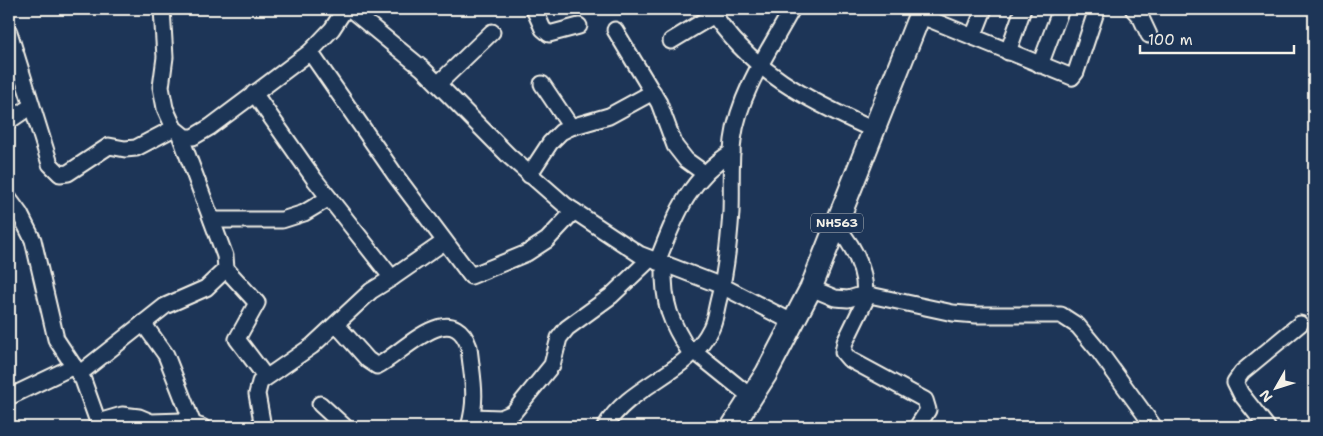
<svg xmlns="http://www.w3.org/2000/svg" width="1323" height="436" font-family="'Shantell Sans',sans-serif">
  <style>
    .lines { fill: none; stroke-linecap: round; stroke-linejoin: round }
    .minor-casing { stroke: #f4f1e8; stroke-width: 19 }
    .highway-casing { stroke: #f4f1e8; stroke-width: 25 }
    .minor { stroke: #1d3557; stroke-width: 15 }
    .highway { stroke: #1d3557; stroke-width: 21 }
    .labels { text-anchor: middle; stroke-width: 4.5; stroke-linejoin: round; paint-order: stroke }
    .shield { fill: #1d3557; stroke: #b4b9bc; stroke-width: 1 }
    .shield-label { font-size: 12px; font-weight: bold; fill: #f4f1e8 }
  </style>
  <rect width="100%" height="100%" fill="#1d3557"/>
  <filter id="ink" filterUnits="userSpaceOnUse"><feTurbulence type="fractalNoise" baseFrequency=".02" numOctaves="2"/><feDisplacementMap in="SourceGraphic" scale="10" xChannelSelector="R" yChannelSelector="G"/><feConvolveMatrix kernelMatrix="1 2 1 2 8 2 1 2 1" color-interpolation-filters="sRGB"/></filter>
  <g filter="url(#ink)">
    <g class="lines">
      <g class="minor-casing">
        <g id="minor">
          <polyline points="162,9 165,57 161,87 165,108 174,128 185,137 193,137 210,127 310,52"/>
          <polyline points="345,9 332,29 310,52 396,176 471,276 527,253 547,240 574,211"/>
          <polyline points="350,9 423,69 509,156 565,205 639,254 722,286 794,323"/>
          <polyline points="534,9 543,29 549,34 579,26"/>
          <path d="M710,9c41,63 97,91 164,121"/>
          <polyline points="1133,9 1141,18 1149,35"/>
          <polyline points="919,15 1072,77 1076,72 1097,9"/>
          <polyline points="615,30 659,103 675,146 686,160 704,173"/>
          <polyline points="9,32 50,164 60,174 68,173 109,146 125,149 136,148 174,128"/>
          <polyline points="973,37 984,9"/>
          <polyline points="671,41 714,15"/>
          <polyline points="1008,52 1023,9"/>
          <polyline points="1040,65 1061,9"/>
          <polyline points="438,84 492,32"/>
          <polyline points="542,84 571,127"/>
          <polyline points="254,93 315,180 392,278 444,242"/>
          <polyline points="9,121 31,106"/>
          <polyline points="529,175 550,143 561,132 571,127 609,116 653,92"/>
          <polyline points="9,199 20,214 33,240 56,339 83,380 98,422 122,415 139,417 151,422 183,421 202,427"/>
          <polyline points="212,220 282,220 304,213 329,198"/>
          <path d="M836,226c17,19 29,42 29,68"/>
          <path d="M657,262c19,-47 30,-81 75,-110"/>
          <path d="M664,265c-1,39 6,57 27,89"/>
          <polyline points="226,269 257,303 237,339 265,376"/>
          <polyline points="811,288 835,298 848,299 865,294 953,313 976,315 1061,315 1078,326 1098,350 1154,427"/>
          <polyline points="868,295 845,342 843,352 849,359 925,400 928,410 917,427"/>
          <polyline points="143,323 166,355 193,424"/>
          <path d="M336,324l32,36 9,6c25,-12 75,-70 92,-19 3,31 9,50 0,80"/>
          <polyline points="694,351 751,397"/>
          <polyline points="79,374 165,306 206,288 226,269 225,256 180,135"/>
          <polyline points="9,397 74,366"/>
          <polyline points="320,404 345,427"/>
          <polyline points="473,417 501,418 513,413 552,365 559,338 567,328 611,296 650,259"/>
          <polyline points="263,427 257,394 260,382 312,346 371,291 392,278"/>
          <path d="M605,427c25,-43 84,-53 106,-99 4,-8 5,-18 7,-26 8,-29 11,-60 13,-90 1,-24 -1,-49 2,-72 6,-47 37,-91 59,-131"/>
          <polyline points="1267,427 1241,394 1235,382 1242,372 1300,324"/>
        </g>
      </g>
      <g class="highway-casing">
        <polyline id="highway" points="732,427 766,374 811,288 922,9"/>
      </g>
      <use href="#minor" class="minor"/>
      <use href="#highway" class="highway"/>
    </g>
  </g>
  <g class="labels">
    <rect class="shield" x="811" y="213.5" width="52" height="19" rx="4"/>
    <g class="shield-label">
      <text x="837" y="227">NH563</text>
    </g>
  </g>
  <rect width="1323" height="436" fill="none" stroke="#1d3557" stroke-width="30"/>
  <rect x="15" y="15" width="1293" height="406" fill="none" stroke="#f4f1e8" stroke-width="2" filter="url(#ink)"/>
  <g transform="translate(1276 388) rotate(231)" stroke="#1d3557" stroke-width="4" paint-order="stroke">
  <path d="M0-4L9 19L0 12L-9 19Z" fill="#f4f1e8"/>
  <text y="-8" font-size="14" font-weight="bold" text-anchor="middle" fill="#f4f1e8">N</text>
  </g>
  <path d="M1140 45v8h154v-8" fill="none" stroke="#f4f1e8" stroke-width="2.5"/>
  <text x="1148" y="45" font-size="15" fill="#f4f1e8" stroke="#1d3557" stroke-width="4" paint-order="stroke">100 m</text>
</svg>
